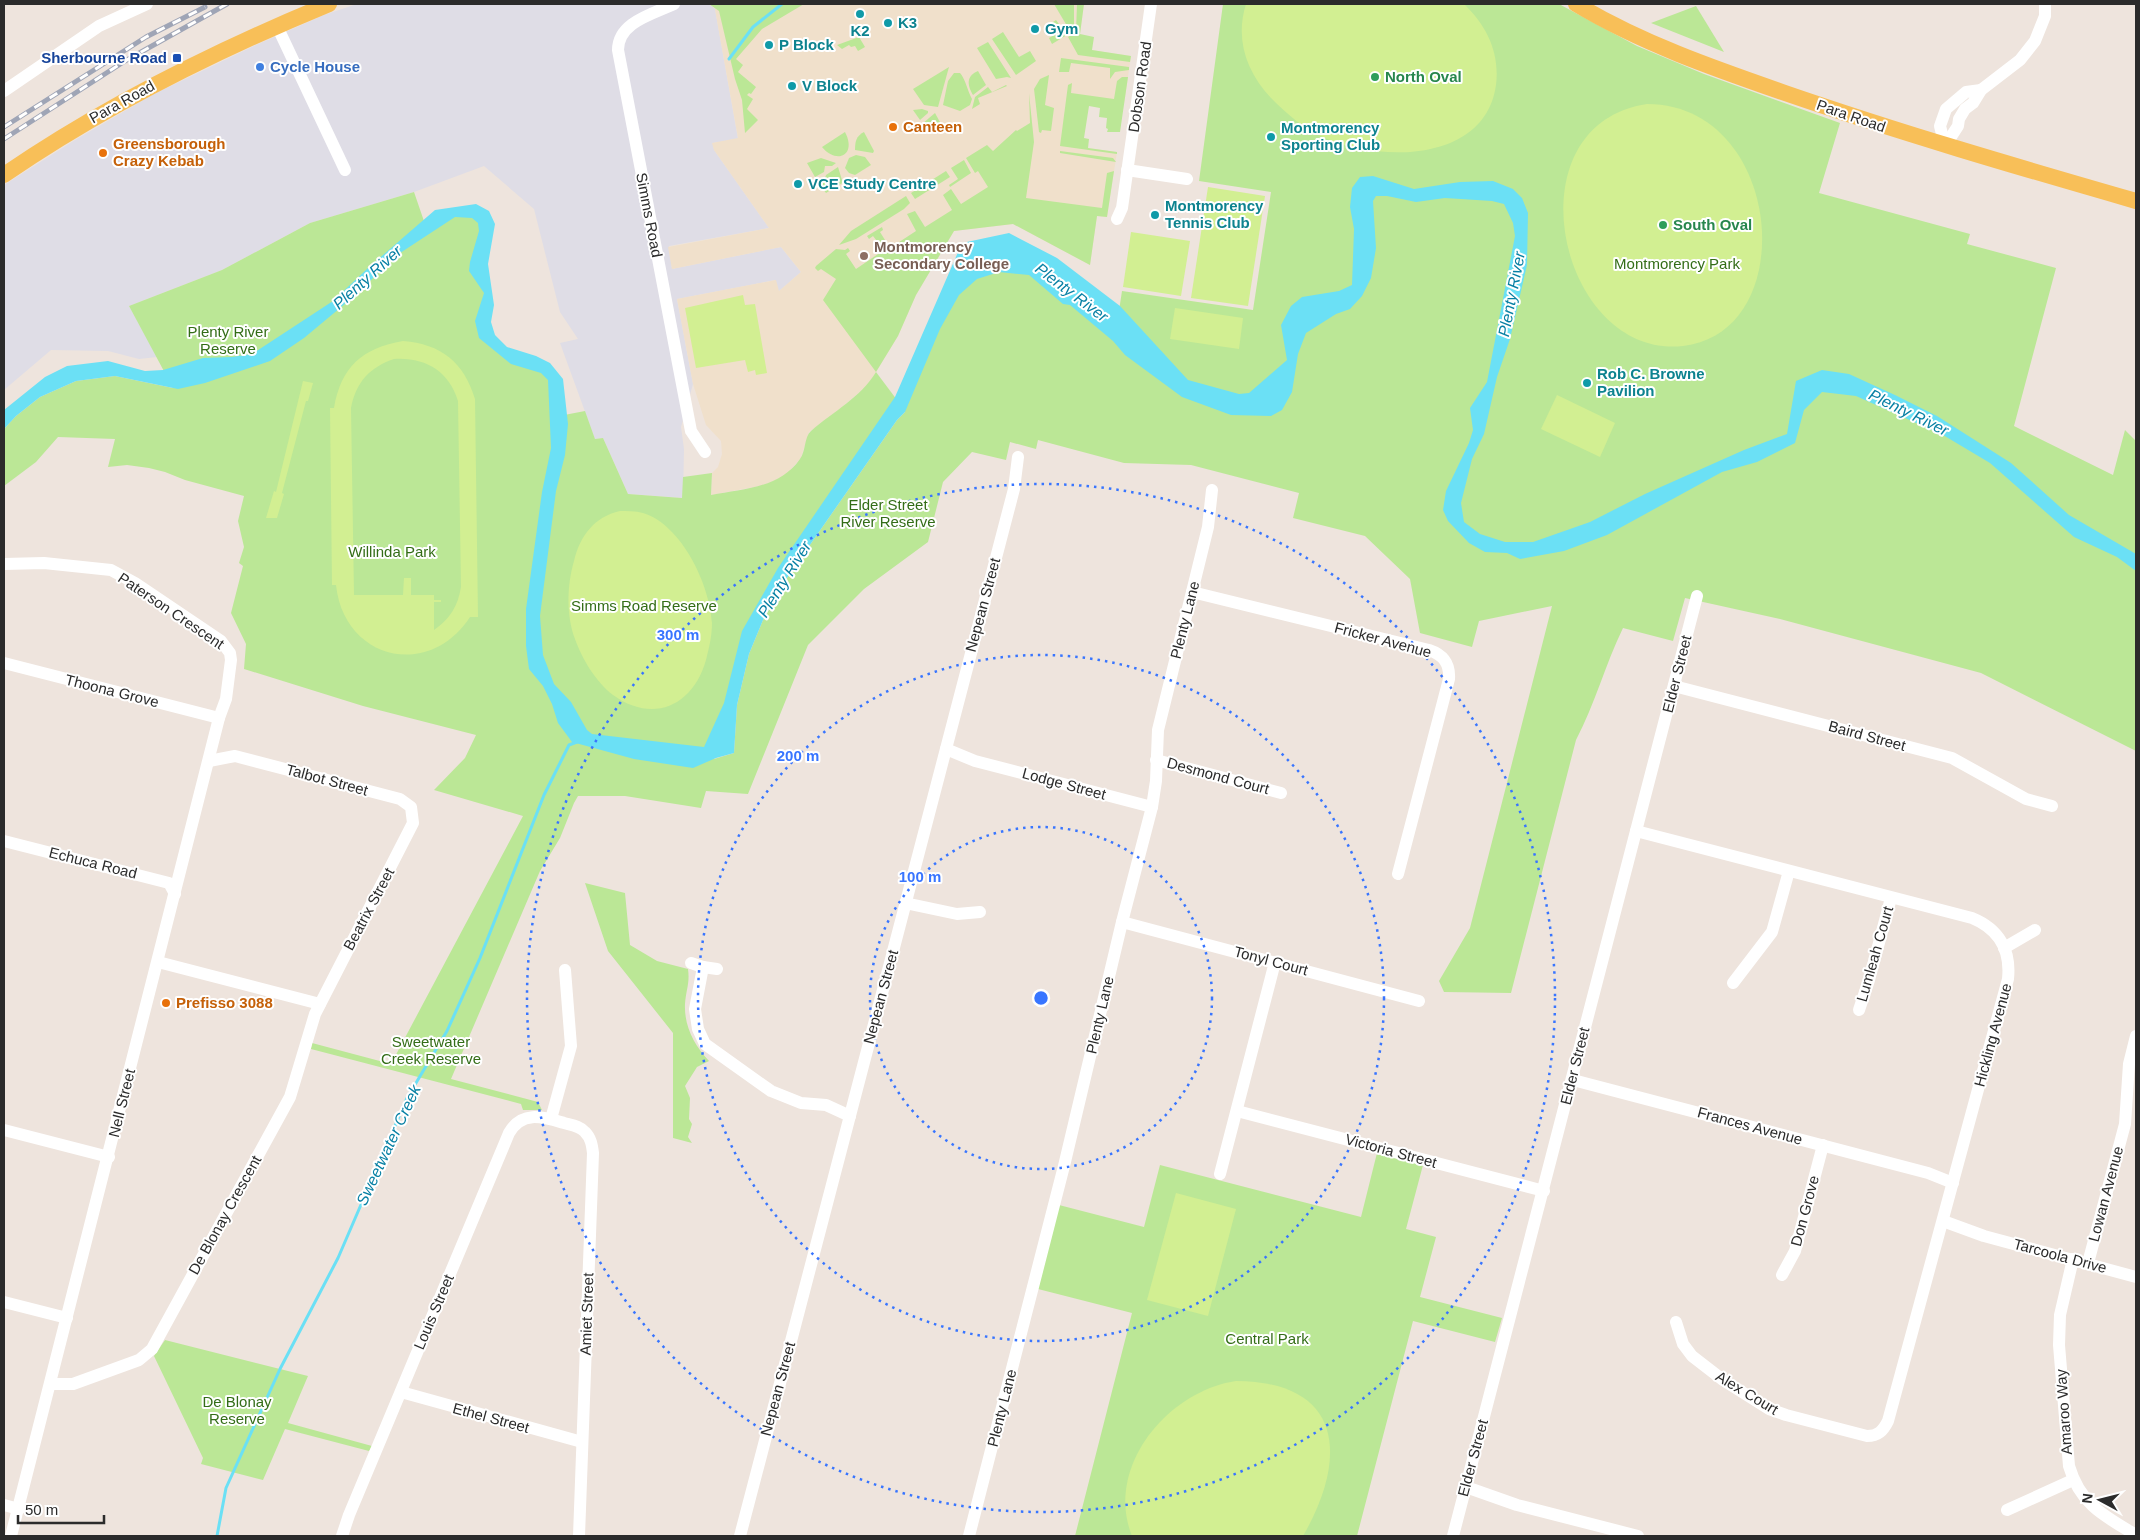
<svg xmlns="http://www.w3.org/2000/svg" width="2140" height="1540" font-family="Arial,sans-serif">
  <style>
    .industrial { fill: #dfdde6 }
    .education { fill: #f0e0cb }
    .green { fill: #bbe796; fill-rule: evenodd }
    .pitch { fill: #d2ef92; fill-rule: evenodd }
    .water { fill: #6be0f5 }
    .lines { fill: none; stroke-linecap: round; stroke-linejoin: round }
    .stream { stroke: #6be0f5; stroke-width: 3 }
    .minor { stroke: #fff; stroke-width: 12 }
    .major { stroke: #f8bf58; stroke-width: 16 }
    .rail-casing { stroke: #9fa5b6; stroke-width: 5 }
    .rail { stroke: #fff; stroke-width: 3; stroke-dasharray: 9; stroke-linecap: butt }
    .ring { fill: none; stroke: #3875ff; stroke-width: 2.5; stroke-dasharray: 2.5 5 }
    .culture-dot { fill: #0f9aa8; stroke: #fff; stroke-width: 2 }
    .transit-dot { fill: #1a4fb4; stroke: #fff; stroke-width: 2 }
    .shop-dot { fill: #3f7fe0; stroke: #fff; stroke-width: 2 }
    .leisure-dot { fill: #2e9e5b; stroke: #fff; stroke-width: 2 }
    .food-dot { fill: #e8710a; stroke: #fff; stroke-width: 2 }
    .education-dot { fill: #8d6e63; stroke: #fff; stroke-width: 2 }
    .labels { text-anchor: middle; stroke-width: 4; stroke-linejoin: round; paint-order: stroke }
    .culture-label { font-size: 15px; font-weight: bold; fill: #0d838f; stroke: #fff; text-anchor: start }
    .transit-label { font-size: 15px; font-weight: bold; fill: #164399; stroke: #fff; text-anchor: end }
    .shop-label { font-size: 15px; font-weight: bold; fill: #366cbe; stroke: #fff; text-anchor: start }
    .leisure-label { font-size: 15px; font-weight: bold; fill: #27864d; stroke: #fff; text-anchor: start }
    .street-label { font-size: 15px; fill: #2b2b2b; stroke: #fff }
    .food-label { font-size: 15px; font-weight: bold; fill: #c56008; stroke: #fff; text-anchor: start }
    .education-label { font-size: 15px; font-weight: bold; fill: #785e54; stroke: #fff; text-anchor: start }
    .park-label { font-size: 15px; fill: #336d17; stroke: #fff }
    .water-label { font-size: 16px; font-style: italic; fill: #0780a4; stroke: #fff }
    .centre { fill: #3875ff; stroke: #fff; stroke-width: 2.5 }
    .ring-label { font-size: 15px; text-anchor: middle; font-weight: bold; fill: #3875ff; stroke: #fff; stroke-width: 4; stroke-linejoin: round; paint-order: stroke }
  </style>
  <rect width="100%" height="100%" fill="#eee4dd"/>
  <polygon class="industrial" points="357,4 709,4 715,9 738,139 713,143 714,150 769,228 669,246 672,269 781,247 801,272 778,292 775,280 677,299 693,384 681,427 684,449 683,498 628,494 603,438 595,439 560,343 578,339 560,312 534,209 484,166 414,192 310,223 222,270 129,306 157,357 139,359 108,351 51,350 4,390 4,185 75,140 154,94 256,45 324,15"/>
  <polygon class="education" points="714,4 1084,4 1078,48 1131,56 1124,104 1071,96 1064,145 1117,152 1107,217 1097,216 1090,265 1013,224 954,231 916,295 898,336 868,385 835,413 809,432 801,458 783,478 760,486 711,495 712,473 718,467 722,454 721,441 706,425 693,384 677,299 776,280 779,291 801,272 781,247 672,269 668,247 769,228 714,150 712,143 738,138"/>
  <g class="green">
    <polygon points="709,4 804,4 762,29 736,59 743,65 738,72 756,87 751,94 749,93 747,95 753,99 747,109 758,120 745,133 742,100 735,79 719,11"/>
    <polygon points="1054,4 1074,4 1074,25 1070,31"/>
    <polygon points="1077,4 1084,4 1080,34 1094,37 1092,50 1131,56 1130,62 1078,55 1068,37 1076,32"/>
    <path d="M1223,4h336l78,42 67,28 136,49 -21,70 151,41 -3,10 89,24 -42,158 99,49 12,-45 11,11v310l-155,-78 -201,-54 -95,-21 -12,43 -50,-13c-18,37 -28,76 -47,112l-65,253 -67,-1 -5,-11 31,-53 82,-322 -73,15 -7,26 -52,-14 -10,-54 -45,-43 -72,-18 6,-25 -108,-28 -67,-2 -86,-23 -2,9 -26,-7 -4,18 -34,-8 -29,30 -15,60 -64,47 -56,56 -60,149 -42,-3 -5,17 -76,-12h-47l-4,7 -14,35 -20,33 -89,208 87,23 4,8h-19l-2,-6 -210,-55 1,-6 79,21 132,-248 -89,-26 31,-32 11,-23 -113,-29 -119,-37 2,-25 -15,-31 12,-47 -4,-3 5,-16 -6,-26 6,-25 -59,-16 -20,-8 -16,-4 -22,-3 -19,2 7,-28 -57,-2 -22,25 -32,24v-57l12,-13 24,-19 36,-16 39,-5 58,12 -44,-82 93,-36 88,-47 104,-31 12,35 30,-15 27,6 8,123 56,27 12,48 26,-5 10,28 8,-1 25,56 54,4 1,-21 29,-4 -1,22c32,-6 69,-7 89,-36 6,-8 4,-22 11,-28 23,-20 49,-33 65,-59l-53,-72 13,-21 -15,-10 -3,2 -3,-3 1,-2 20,-17 9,1 3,-2 2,3 -4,3 10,15 28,-19 -11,-14 -4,3 -2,-3 15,-9 1,3 -3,2 10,16 26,-17 -9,-17 8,-3 10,16 27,-17 -9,-15 8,-6 10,15 27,-17 -10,-16 -3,2 -9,-15 21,-13 6,6 23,-21 1,1 13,-8 -1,-30 5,49 -8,56 76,10 5,-35 7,-2 -7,46 -10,-1 -7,49 -77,-41 -59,7 -38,64 -18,41 -22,36 24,32 48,-106 63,-43 106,69 5,-33 131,19 18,-118 -72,-11zM900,405l5,7 -8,8 -115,165 -19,35 -14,34 -12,51 -3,48 -20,6 -6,-6 59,-155z"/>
    <polygon points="1696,6 1724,52 1651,23"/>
    <polygon points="1056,20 1067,35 1052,44 1049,38 1056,34 1050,24"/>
    <polygon points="1003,32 1019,57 1030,51 1036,61 1016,75 992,39"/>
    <polygon points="859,37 865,47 858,51 855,46 851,47 849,45 842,49 837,45"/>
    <polygon points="988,42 1011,78 1007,77 996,79 977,48"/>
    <polygon points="1061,58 1129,67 1129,70 1115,72 1110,79 1110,68 1071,63 1069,72 1059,72"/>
    <polygon points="949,67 938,107 924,105 913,89"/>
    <path d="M978,71l8,14 -13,10c-6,-10 -7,-19 5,-24z"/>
    <path d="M954,73h6c5,5 8,19 12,26l-2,6 -10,6 -17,-6 5,-24z"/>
    <polygon points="1049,75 1045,105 1054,108 1051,131 1042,130 1041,133 1039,132 1034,89 1040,79"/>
    <polygon points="1122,77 1128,77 1120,132 1107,132 1108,129 1106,128 1107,118 1099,117 1100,108 1089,106 1084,138 1089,139 1088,148 1117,152 1117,154 1060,146 1068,85 1072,83 1071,93 1114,99 1117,81"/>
    <polygon points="1006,85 1007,86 978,98 980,104 972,109 975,97 988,87 992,92"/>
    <polygon points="922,109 928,111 928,113 920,120 913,110"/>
    <polygon points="935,113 941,124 927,132 922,124"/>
    <path d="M845,132c12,23 -8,33 -23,15z"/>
    <path d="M864,132l10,19 -1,2 -18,-3c0,-8 1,-14 9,-18z"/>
    <polygon points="1060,151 1113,158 1116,162 1060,153"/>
    <polygon points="856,155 865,157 871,165 855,175 849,173 845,168 849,158"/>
    <polygon points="821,158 836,163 832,166 825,166 824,172 815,177 807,163"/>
    <polygon points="964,160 971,173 950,187 949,185 958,179 951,168"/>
    <polygon points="838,167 842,180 844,182 826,193 818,182 824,181 826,175"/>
    <polygon points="946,171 950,177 915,199 911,193"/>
    <polygon points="906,196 910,203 904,209 856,239 839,245 851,231"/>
    <path d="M585,883l40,10 5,52 27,16 31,8c2,14 -2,21 -3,35 -1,22 9,41 24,57l-12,6 -12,19 5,12 -1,21 3,5 -4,13 4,6 -19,-5v-105l-65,-82z"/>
    <polygon points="1377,1153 1423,1165 1406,1229 1436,1237 1420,1297 1502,1318 1495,1342 1413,1321 1357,1536 1075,1536 1132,1313 1038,1289 1059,1205 1144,1227 1160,1165 1361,1217"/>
    <polygon points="165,1340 308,1376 288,1423 372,1446 369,1451 285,1429 263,1480 201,1464 203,1458 154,1356"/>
  </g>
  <g class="pitch">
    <path d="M1246,4h218c23,22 36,49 32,81 -11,78 -116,77 -171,53 -21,-9 -38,-24 -54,-40 -25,-27 -36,-59 -25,-94z"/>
    <path d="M1647,104c136,0 156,228 36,242 -124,14 -176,-221 -36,-242z"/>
    <polygon points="1208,187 1265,196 1248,306 1191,298"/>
    <polygon points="1131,232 1190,241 1181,296 1123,287"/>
    <polygon points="743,295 745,305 755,304 767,373 756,375 755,370 748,372 745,360 696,368 685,308"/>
    <polygon points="1175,308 1243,318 1239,349 1170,339"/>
    <path d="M403,341c38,3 61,21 72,58l3,218h-8c-41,63 -126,43 -134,-32h-4l-2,-177h4c7,-41 28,-60 69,-67zM394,359c31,-2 55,12 64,42l3,186c-3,19 -11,32 -27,43v-28h7v-2h-7v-5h-23v-17h-7l-1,17h-49l-3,-187c5,-26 19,-41 43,-49z"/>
    <polygon points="303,381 313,383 308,401 306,401 282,493 284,494 277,518 266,518 274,491 276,492"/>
    <polygon points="1557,395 1615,423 1600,457 1541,429"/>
    <path d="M620,511c7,0 15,0 23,2 39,12 67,72 69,110 0,13 -3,25 -6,37 -13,46 -53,64 -93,35 -17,-13 -31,-36 -38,-56 -9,-24 -8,-54 -1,-78 6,-25 20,-44 46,-50z"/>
    <polygon points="1176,1193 1236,1209 1208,1316 1147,1300"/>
    <path d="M1236,1381c108,1 112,77 67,155h-171c-28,-69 36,-145 104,-155z"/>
  </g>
  <polygon class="water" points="1373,176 1414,189 1460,182 1493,181 1513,189 1522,198 1528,213 1527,265 1510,339 1497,377 1484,434 1472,459 1461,503 1464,522 1480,534 1505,542 1533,542 1590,522 1645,494 1744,450 1787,434 1796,381 1822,370 1849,374 1895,395 1937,416 2011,463 2069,515 2136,554 2136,571 2117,557 2074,537 1990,463 1943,435 1856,396 1822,392 1804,410 1795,443 1757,462 1722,472 1607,535 1564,551 1520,559 1507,553 1485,552 1469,543 1448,521 1443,510 1446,491 1469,443 1473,430 1470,408 1487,382 1515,236 1513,223 1504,204 1492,201 1445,198 1416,202 1387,196 1376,196 1373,201 1376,248 1371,278 1362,296 1350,309 1336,314 1306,333 1298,354 1292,392 1282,410 1271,416 1231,415 1182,397 1125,355 1113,341 1070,305 1063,304 1029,275 999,272 977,279 959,295 940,329 905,412 897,420 782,585 763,620 749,654 737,705 734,753 716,758 693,768 634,759 572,742 558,723 552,704 543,686 529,669 526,646 526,609 542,492 551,448 548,380 541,373 511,364 479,338 475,321 484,293 469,271 470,262 479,231 478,223 472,218 455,217 394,257 358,293 304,338 270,361 205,383 178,389 115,376 76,381 40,397 16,416 4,429 4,410 45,377 67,366 108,361 145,371 163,370 203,358 232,357 252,354 333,301 368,268 435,210 476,204 489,211 495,224 488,264 494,305 491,322 495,335 507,347 536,356 550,363 563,379 568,424 565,455 556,491 540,616 543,655 554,684 571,702 587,730 592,734 704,747 724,703 742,631 778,568 895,397 962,243 1009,233 1057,258 1120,306 1188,380 1239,394 1249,393 1287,360 1281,325 1291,306 1302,297 1339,291 1352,285 1354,229 1350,207 1352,188 1360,177"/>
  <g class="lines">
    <g class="stream">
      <polyline points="729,59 753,27 782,4"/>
      <polyline points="217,1536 226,1488 280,1369 338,1258 407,1098 447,1031 480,958 544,795 569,745 577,742"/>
    </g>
    <g class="minor">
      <path d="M674,4c-21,10 -56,18 -56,46l73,381 14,21"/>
      <polyline points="277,26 345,170"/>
      <polyline points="4,91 99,26 147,4"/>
      <polyline points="1945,146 1958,126 1959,119 1965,109 1973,103 1981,90 2020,60 2035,41 2045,16 2045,4"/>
      <polyline points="1945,146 1940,126 1946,109 1966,92 1981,90"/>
      <polyline points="1127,170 1187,179"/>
      <polyline points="1117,219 1122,208 1151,4"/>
      <polyline points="4,564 44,563 111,570 135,583 221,641 230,653 231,660 226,699 219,718 11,1536"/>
      <path d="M1192,592l237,58c15,5 21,14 20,29l-51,195"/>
      <polyline points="4,663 219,718"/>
      <polyline points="1674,686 1952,758 2026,799 2052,806"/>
      <polyline points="946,749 975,761 1152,807"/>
      <polyline points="1156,760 1281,793"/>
      <path d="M1636,831l336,87c27,11 39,32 36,61l-120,442c-5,10 -10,15 -21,15l-81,-21 -17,-6 -46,-29 -31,-24 -9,-12 -7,-22"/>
      <polyline points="4,841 169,883 175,894"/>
      <polyline points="905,903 957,914 980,912"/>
      <polyline points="1122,922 1419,1001"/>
      <polyline points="2004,948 2035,930"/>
      <polyline points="158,962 320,1004"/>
      <polyline points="691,963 703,967 717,969"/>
      <polyline points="703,967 695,1009 698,1029 705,1044 771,1091 801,1103 826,1105 850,1116"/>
      <polyline points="1733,983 1772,932 1789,871"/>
      <polyline points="1859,1010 1869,980 1891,898"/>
      <polyline points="1573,1080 1928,1173 1953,1183"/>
      <polyline points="1237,1111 1544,1191"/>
      <polyline points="551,1119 571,1046 565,970"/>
      <polyline points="4,1130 109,1157"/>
      <polyline points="1220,1174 1275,962"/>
      <polyline points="1943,1221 1984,1236 2136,1277"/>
      <path d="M2073,1259l-13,56 -1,30 10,121c11,38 35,50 67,69"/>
      <polyline points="2088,1263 2125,1124 2129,1064 2136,1036"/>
      <polyline points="1782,1275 1795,1251 1823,1145"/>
      <polyline points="4,1302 67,1318"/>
      <polyline points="51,1384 73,1384 139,1360 152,1349 290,1097 315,1014 413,823 411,807 400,799 235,756 209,761"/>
      <polyline points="401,1392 582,1442"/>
      <polyline points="1466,1487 1517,1505 1638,1536"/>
      <polyline points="4,1505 19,1509"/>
      <polyline points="2007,1510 2073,1480"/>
      <path d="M342,1536l7,-21 160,-382c13,-23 34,-16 55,-10 7,2 16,3 21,9 6,6 7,13 8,21l-14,383"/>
      <polyline points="740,1536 1014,489 1018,457"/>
      <polyline points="969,1536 1064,1166 1122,922 1152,807 1156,781 1158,730 1208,527 1212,490"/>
      <polyline points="1453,1536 1697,596"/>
    </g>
    <g class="major">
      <path d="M1576,4c65,39 137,64 209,89 116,40 233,74 351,108"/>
      <path d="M4,175c102,-70 211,-124 325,-171"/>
    </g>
    <g class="rail-casing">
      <g id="rail">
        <polyline points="4,127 146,37 205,7"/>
        <polyline points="4,139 125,61 227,4"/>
      </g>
    </g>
    <use href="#rail" class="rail"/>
  </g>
  <g class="ring">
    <circle cx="1041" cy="998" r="171"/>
    <circle cx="1041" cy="998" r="343"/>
    <circle cx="1041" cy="998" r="514"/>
  </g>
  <g class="culture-dot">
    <circle cx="860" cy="14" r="5"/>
    <circle cx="888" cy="23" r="5"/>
    <circle cx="1035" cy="29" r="5"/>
    <circle cx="769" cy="45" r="5"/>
    <circle cx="792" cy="86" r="5"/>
    <circle cx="1271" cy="137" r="5"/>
    <circle cx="798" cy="184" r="5"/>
    <circle cx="1155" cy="215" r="5"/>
    <circle cx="1587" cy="383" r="5"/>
  </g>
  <rect class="transit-dot" x="172" y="53" width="10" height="10" rx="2.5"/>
  <circle class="shop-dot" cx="260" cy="67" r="5"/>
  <g class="leisure-dot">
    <circle cx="1375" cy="77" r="5"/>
    <circle cx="1663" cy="225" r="5"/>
  </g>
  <g class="food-dot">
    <circle cx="893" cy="127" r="5"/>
    <circle cx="103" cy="153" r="5"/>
    <circle cx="166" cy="1003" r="5"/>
  </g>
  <circle class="education-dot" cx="864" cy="256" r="5"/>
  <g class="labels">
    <g class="culture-label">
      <text x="898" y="28">K3</text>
      <text x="1045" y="34">Gym</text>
      <text x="860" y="36" text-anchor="middle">K2</text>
      <text x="779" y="50">P Block</text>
      <text x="802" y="91">V Block</text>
      <text x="1281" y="133">Montmorency<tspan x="1281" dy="17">Sporting Club</tspan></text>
      <text x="808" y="189">VCE Study Centre</text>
      <text x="1165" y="211">Montmorency<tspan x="1165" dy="17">Tennis Club</tspan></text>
      <text x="1597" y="379">Rob C. Browne<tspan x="1597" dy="17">Pavilion</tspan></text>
    </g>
    <g class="transit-label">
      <text x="167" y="63">Sherbourne Road</text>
    </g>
    <g class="shop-label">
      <text x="270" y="72">Cycle House</text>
    </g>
    <g class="leisure-label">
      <text x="1385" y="82">North Oval</text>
      <text x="1673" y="230">South Oval</text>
    </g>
    <g class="street-label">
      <text transform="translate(1140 87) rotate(-82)" y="5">Dobson Road</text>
      <text transform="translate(122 102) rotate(-29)" y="5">Para Road</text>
      <text transform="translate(1851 116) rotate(19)" y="5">Para Road</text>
      <text transform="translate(649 215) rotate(79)" y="5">Simms Road</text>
      <text transform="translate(983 605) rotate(-75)" y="5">Nepean Street</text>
      <text transform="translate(171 611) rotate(34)" y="5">Paterson Crescent</text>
      <text transform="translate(1185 620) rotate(-76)" y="5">Plenty Lane</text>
      <text transform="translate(1383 640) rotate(15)" y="5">Fricker Avenue</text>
      <text transform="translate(1677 674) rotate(-76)" y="5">Elder Street</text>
      <text transform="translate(112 691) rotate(14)" y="5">Thoona Grove</text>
      <text transform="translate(1867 736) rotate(15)" y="5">Baird Street</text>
      <text transform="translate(1218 776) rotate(15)" y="5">Desmond Court</text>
      <text transform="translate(327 780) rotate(15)" y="5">Talbot Street</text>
      <text transform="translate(1064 784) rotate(15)" y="5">Lodge Street</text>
      <text transform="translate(93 863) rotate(14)" y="5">Echuca Road</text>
      <text transform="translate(369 909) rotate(-62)" y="5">Beatrix Street</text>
      <text transform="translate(1875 954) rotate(-74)" y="5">Lumleah Court</text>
      <text transform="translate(1271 961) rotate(15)" y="5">Tonyl Court</text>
      <text transform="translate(881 997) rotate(-75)" y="5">Nepean Street</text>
      <text transform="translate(1100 1015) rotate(-77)" y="5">Plenty Lane</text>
      <text transform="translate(1993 1035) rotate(-75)" y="5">Hickling Avenue</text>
      <text transform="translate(1575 1066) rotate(-76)" y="5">Elder Street</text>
      <text transform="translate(122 1103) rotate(-76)" y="5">Nell Street</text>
      <text transform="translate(1750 1126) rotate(15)" y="5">Frances Avenue</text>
      <text transform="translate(1391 1151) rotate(15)" y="5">Victoria Street</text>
      <text transform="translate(2106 1194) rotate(-75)" y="5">Lowan Avenue</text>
      <text transform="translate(1805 1211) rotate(-75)" y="5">Don Grove</text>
      <text transform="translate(225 1215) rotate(-61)" y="5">De Blonay Crescent</text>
      <text transform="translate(2060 1256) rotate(15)" y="5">Tarcoola Drive</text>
      <text transform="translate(434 1312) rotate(-67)" y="5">Louis Street</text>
      <text transform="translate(587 1314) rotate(-88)" y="5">Amiet Street</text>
      <text transform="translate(778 1389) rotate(-75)" y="5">Nepean Street</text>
      <text transform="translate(1747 1393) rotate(31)" y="5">Alex Court</text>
      <text transform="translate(1002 1408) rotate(-76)" y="5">Plenty Lane</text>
      <text transform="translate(2064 1412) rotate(-94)" y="5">Amaroo Way</text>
      <text transform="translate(491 1418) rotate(15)" y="5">Ethel Street</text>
      <text transform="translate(1473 1458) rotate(-75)" y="5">Elder Street</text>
    </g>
    <g class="food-label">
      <text x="903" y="132">Canteen</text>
      <text x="113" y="149">Greensborough<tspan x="113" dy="17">Crazy Kebab</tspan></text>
      <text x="176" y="1008">Prefisso 3088</text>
    </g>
    <g class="education-label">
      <text x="874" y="252">Montmorency<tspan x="874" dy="17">Secondary College</tspan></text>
    </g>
    <g class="park-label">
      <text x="1677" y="269">Montmorency Park</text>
      <text x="228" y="337">Plenty River<tspan x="228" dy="17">Reserve</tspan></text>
      <text x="888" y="510">Elder Street<tspan x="888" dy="17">River Reserve</tspan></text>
      <text x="392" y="557">Willinda Park</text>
      <text x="644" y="611">Simms Road Reserve</text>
      <text x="431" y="1047">Sweetwater<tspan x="431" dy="17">Creek Reserve</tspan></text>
      <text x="1267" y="1344">Central Park</text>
      <text x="237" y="1407">De Blonay<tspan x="237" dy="17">Reserve</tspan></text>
    </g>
    <g class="water-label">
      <text transform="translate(367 277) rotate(-42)" y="6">Plenty River</text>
      <text transform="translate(1072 292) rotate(37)" y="6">Plenty River</text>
      <text transform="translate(1511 294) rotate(-79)" y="6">Plenty River</text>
      <text transform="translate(1909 412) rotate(26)" y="6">Plenty River</text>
      <text transform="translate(784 579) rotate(-58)" y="6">Plenty River</text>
      <text transform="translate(388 1145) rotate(-65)" y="6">Sweetwater Creek</text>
    </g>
  </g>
  <circle cx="1041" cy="998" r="8" class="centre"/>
  <g class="ring-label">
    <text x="678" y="640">300 m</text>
    <text x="798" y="761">200 m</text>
    <text x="920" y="882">100 m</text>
  </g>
  <rect width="2140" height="1540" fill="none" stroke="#2b2b2b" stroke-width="10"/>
  <g transform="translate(2100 1500) rotate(277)" stroke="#ffffff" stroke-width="4" paint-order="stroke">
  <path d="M0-4L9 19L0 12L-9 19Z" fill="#2b2b2b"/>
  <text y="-8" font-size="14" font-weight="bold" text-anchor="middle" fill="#2b2b2b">N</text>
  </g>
  <path d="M18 1515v8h86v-8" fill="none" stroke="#2b2b2b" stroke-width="2.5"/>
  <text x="25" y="1515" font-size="15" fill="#2b2b2b" stroke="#ffffff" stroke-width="4" paint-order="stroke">50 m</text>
</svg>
